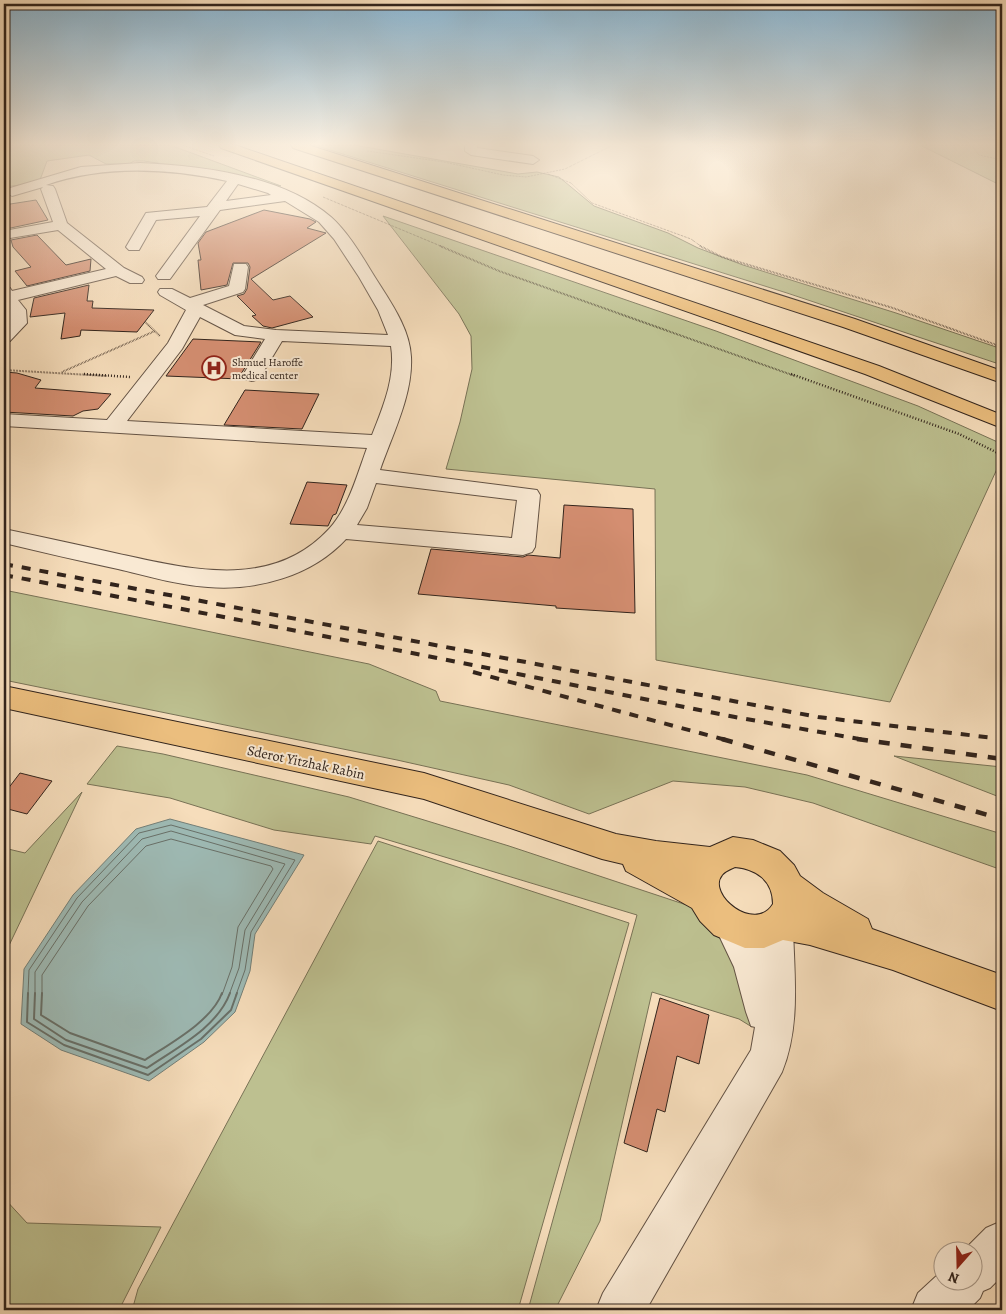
<svg xmlns="http://www.w3.org/2000/svg" width="1006" height="1314" font-family="Alegreya,serif">
  <style>
    .green { fill: #bdc090; stroke: #787256 }
    .water { fill: #9ebbb6; stroke: #737f78 }
    .lines { fill: none; stroke-linecap: round; stroke-linejoin: round }
    .shore-far1 { stroke: #687069; stroke-width: 1 }
    .shore { stroke: #687069; stroke-width: 2 }
    .building { fill: #d48e71; stroke: #32241c }
    .minor-casing { stroke: #635244; stroke-width: 2 }
    .major-casing { stroke: #32241c; stroke-width: 2 }
    .highway-casing { stroke: #32241c; stroke-width: 2 }
    .path-far2 { stroke: #32241c; stroke-width: 1; stroke-dasharray: 0.5 1; stroke-linecap: butt }
    .path-far1 { stroke: #32241c; stroke-width: 2; stroke-dasharray: 0.5 1; stroke-linecap: butt }
    .path { stroke: #32241c; stroke-width: 2.5; stroke-dasharray: 1 2; stroke-linecap: butt }
    .minor { fill: #f9e9d3; fill-rule: evenodd }
    .major { fill: #ebbe7e; fill-rule: evenodd }
    .highway { fill: #ebbe7e; fill-rule: evenodd }
    .rail-far1 { stroke: #32241c; stroke-width: 4; stroke-dasharray: 9 9; stroke-linecap: butt }
    .rail { stroke: #32241c; stroke-width: 4.5; stroke-dasharray: 11 11; stroke-linecap: butt }
    .labels { text-anchor: middle; stroke-width: 4; stroke-linejoin: round; paint-order: stroke }
    .far-poi-label { font-size: 11px; fill: #32241c; stroke: #f9e9d3; text-anchor: start }
    .street-label { font-size: 14px; fill: #32241c; stroke: #f9e9d3 }
  </style>
  <rect width="100%" height="100%" fill="#f6ddbb"/>
  <filter id="stains"><feTurbulence type="fractalNoise" baseFrequency=".004" numOctaves="4"/><feColorMatrix values="0 0 0 0 .2 0 0 0 0 .09 0 0 0 0 .02 0 0 0 .5 -.17"/></filter>
  <radialGradient id="worn" r=".72"><stop offset=".6" stop-color="#630" stop-opacity="0"/><stop offset="1" stop-color="#630" stop-opacity=".3"/></radialGradient>
  <g class="green">
    <polygon points="4,145 170,145 281,186 232,175 144,161 134,161 129,164 106,164 89,155 47,161 40,180 29,184 4,187"/>
    <polygon points="314,145 354,145 518,174 537,172 559,177 594,206 668,233 698,248 743,265 896,313 1002,349 1002,365 787,293"/>
    <polygon points="920,145 1002,145 1002,184 998,184"/>
    <polygon points="383,216 716,331 918,406 1002,444 1002,458 890,702 656,660 655,489 446,469 460,422 472,369 471,336 459,314"/>
    <polygon points="4,590 369,664 436,691 440,701 807,775 1002,834 1002,870 813,803 745,787 673,781 589,814 509,785 397,760 4,680"/>
    <polygon points="117,746 163,754 349,797 509,846 786,938 771,993 752,1027 739,1019 652,992 600,1221 555,1310 528,1310 637,915 375,836 371,844 274,830 170,798 87,784"/>
    <polygon points="894,756 1002,767 1002,798"/>
    <polygon points="82,792 4,956 4,848 25,853"/>
    <polygon points="378,841 629,923 518,1310 136,1310 133,1307 138,1289"/>
    <polygon points="4,1198 27,1223 161,1227 119,1310 4,1310"/>
  </g>
  <polygon class="water" points="170,819 304,855 255,934 250,971 235,1012 204,1042 149,1081 61,1050 21,1024 24,969 73,895 136,829"/>
  <g class="lines">
    <g class="shore-far1">
      <polyline points="28,995 29,970 77,898 139,833 171,825 295,860 251,932 245,970 236,995"/>
      <polyline points="35,995 35,972 82,902 142,839 171,831 285,864 245,930 239,968 229,995"/>
      <polyline points="42,995 42,975 88,906 146,846 171,839 271,866 273,869 238,927 232,967 222,995"/>
    </g>
    <g class="shore">
      <polyline points="28,993 27,1022 64,1045 148,1075 201,1039 231,1010 237,993"/>
      <path d="M35,993l-1,26 32,21 81,28c29,-20 70,-40 83,-75"/>
      <path d="M42,993l-1,22 29,18 75,27c24,-16 67,-39 77,-67"/>
    </g>
  </g>
  <g class="building">
    <polygon points="36,200 48,220 6,229 4,222 4,205"/>
    <polygon points="264,210 310,219 316,222 307,228 326,233 251,279 273,300 290,296 313,317 272,328 263,326 252,316 256,315 237,296 244,294 247,289 250,267 248,263 233,263 227,285 201,290 198,260 201,260 198,243 206,232"/>
    <polygon points="37,235 66,265 91,259 90,271 27,286 15,271 31,267 13,247 11,240"/>
    <polygon points="89,285 87,301 93,301 92,308 154,310 137,332 81,330 80,336 61,339 65,313 30,317 34,298"/>
    <polygon points="193,339 261,342 241,374 240,379 166,376"/>
    <polygon points="4,372 17,373 41,380 35,388 111,394 98,409 83,411 73,416 4,412"/>
    <polygon points="245,390 319,394 302,429 224,425"/>
    <polygon points="307,482 347,485 336,514 333,515 328,526 290,524"/>
    <polygon points="564,505 633,509 635,613 556,608 556,606 418,594 431,549 523,557 528,555 560,558"/>
    <polygon points="20,773 52,781 27,814 4,808 4,794"/>
    <polygon points="660,998 709,1015 699,1064 677,1056 665,1112 657,1109 647,1152 624,1143"/>
  </g>
  <g class="lines">
    <g class="minor-casing">
      <g id="minor">
        <polygon points="465,145 477,145 477,148 533,156 539,160 533,164 471,155 465,151"/>
        <path d="M140,163c62,3 142,12 191,54 19,17 33,43 47,65 14,22 32,48 33,75 2,38 -19,78 -31,113l157,20 3,5 -5,52 -3,5 -9,3 -177,-16c-34,37 -89,52 -138,48 -31,-2 -60,-11 -90,-18 -38,-8 -76,-17 -114,-26v-14c38,8 76,16 115,25 70,15 153,37 210,-25 20,-22 28,-54 38,-81l-363,-22v-12l103,6 61,-77 18,-33 -26,-15 -2,-3 2,-3h12l18,9 39,-12 5,-22h12l2,3 -3,22 -2,3 -40,13 41,21 32,4 112,5 -10,-25 -19,-33 -25,-38 -15,-17 -34,-21 -65,9 -50,69h-12l-2,-3 44,-60 -44,4 -17,30h-10l-3,-3 20,-34 61,-6 20,-26c-60,-13 -123,-16 -181,4l7,1 2,3 12,34 57,45 18,9 2,3 -2,3h-12l-14,-7 -98,24 8,10 1,13 -17,18 -6,1v-15l5,-5c-1,-13 -5,-22 -5,-36l6,2 2,3 94,-22 -48,-39 -54,9v-8l49,-9 -12,-33 2,-2 -31,9 -7,-4 2,-3 74,-22zM238,184l30,9 3,2 -45,6zM200,317l35,18 30,4 -22,36 2,4 7,2 7,-2 23,-38 109,5c5,31 -8,61 -19,89l-245,-14 55,-72zM376,483l141,17 -5,38 -155,-13 10,-17z"/>
        <path d="M775,909l13,5 5,12c1,49 8,99 -11,146l-136,238h-50l7,-17 148,-243 4,-23 -4,-1 -5,-14 -12,-45 -19,-40 5,-12 13,-5 13,5 11,22v-11l5,-12z"/>
        <polygon points="1002,1221 1002,1276 990,1288 983,1291 980,1298 968,1310 911,1310 918,1293 944,1269 944,1282 974,1282 974,1252 962,1252 986,1228"/>
      </g>
    </g>
    <g class="major-casing">
      <path id="major" d="M4,686l420,87 192,61 40,7 54,6 23,-10 20,3 27,11 14,14 6,11 23,17 45,26 4,10 130,46v36l-109,-41 -83,-25 -27,-5 -19,8h-19l-31,-13 -14,-14 -8,-13 -66,-37 -3,-7 -21,-5 -178,-60 -420,-91zM735,867c22,2 38,14 38,37 -18,30 -67,-10 -51,-29 3,-4 9,-6 13,-8z"/>
    </g>
    <g class="highway-casing">
      <g id="highway">
        <polygon points="219,145 235,145 879,366 1002,415 1002,428 865,374 221,148"/>
        <polygon points="291,145 308,145 855,319 1002,371 1002,383 843,327 293,148"/>
      </g>
    </g>
    <g class="path-far2">
      <polyline points="182,145 214,156"/>
      <polyline points="971,145 979,155 1002,160"/>
      <polyline points="367,151 444,162 503,175 526,177 565,169 613,145"/>
      <polyline points="548,174 571,183 592,203 691,239 702,247"/>
      <polyline points="323,197 443,247"/>
    </g>
    <g class="path-far1">
      <polyline points="440,246 499,271 795,376"/>
      <polyline points="700,246 722,257 893,308 1002,347"/>
      <polyline points="145,322 160,336"/>
      <polyline points="4,370 107,376"/>
      <polyline points="62,372 155,331"/>
    </g>
    <g class="path">
      <polyline points="84,374 130,377"/>
      <polyline points="791,374 959,434 1002,455"/>
    </g>
    <use href="#minor" class="minor"/>
    <use href="#major" class="major"/>
    <use href="#highway" class="highway"/>
    <g class="rail-far1">
      <polyline points="4,564 818,717 1002,739"/>
      <polyline points="4,575 412,653 735,717 865,740"/>
      <polyline points="473,672 726,740"/>
    </g>
    <g class="rail">
      <polyline points="722,739 1002,819"/>
      <polyline points="857,739 1002,759"/>
      <polyline points="998,739 1002,739"/>
    </g>
  </g>
  <linearGradient id="sky" x2="0" y2="1"><stop stop-color="#8ab7d4"/><stop offset="0.44" stop-color="#fbf0e0"/><stop offset="1" stop-color="#fbf0e0" stop-opacity="0"/></linearGradient>
  <rect width="1006" height="328" fill="url(#sky)"/>
  <defs>
    <g id="hospital-ring" transform="scale(1.25)"><circle r="9.5" fill="#f9e9d3" stroke="#8f2418" stroke-width="1.5"/><path d="M-5-5h3v3.5h4V-5h3V5h-3V1.5h-4V5h-3Z" fill="#8f2418"/></g>
  </defs>
  <g fill-rule="evenodd">
    <use href="#hospital-ring" x="214" y="368"/>
  </g>
  <g class="labels">
    <g class="far-poi-label">
      <text x="232" y="366">Shmuel Haroffe<tspan x="232" dy="13">medical center</tspan></text>
    </g>
    <g class="street-label">
      <text transform="translate(306 762) rotate(12)" y="5">Sderot Yitzhak Rabin</text>
    </g>
  </g>
  <rect width="1006" height="1314" fill="none" stroke="#f6ddbb" stroke-width="20"/>
  <rect x="5" y="5" width="996" height="1304" fill="none" stroke="#32241c" stroke-width="2.5"/>
  <rect x="10" y="10" width="986" height="1294" fill="none" stroke="#32241c"/>
  <g transform="translate(958 1266) rotate(200)"><circle r="24" fill="#f9e9d3" stroke="#a99a8a"/>
  <path d="M0-4L9 19L0 12L-9 19Z" fill="#8f2418"/>
  <text y="-8" font-size="14" font-weight="bold" text-anchor="middle" fill="#32241c">N</text>
  </g>
  <rect width="100%" height="100%" filter="url(#stains)"/>
  <rect width="100%" height="100%" fill="url(#worn)"/>
</svg>
